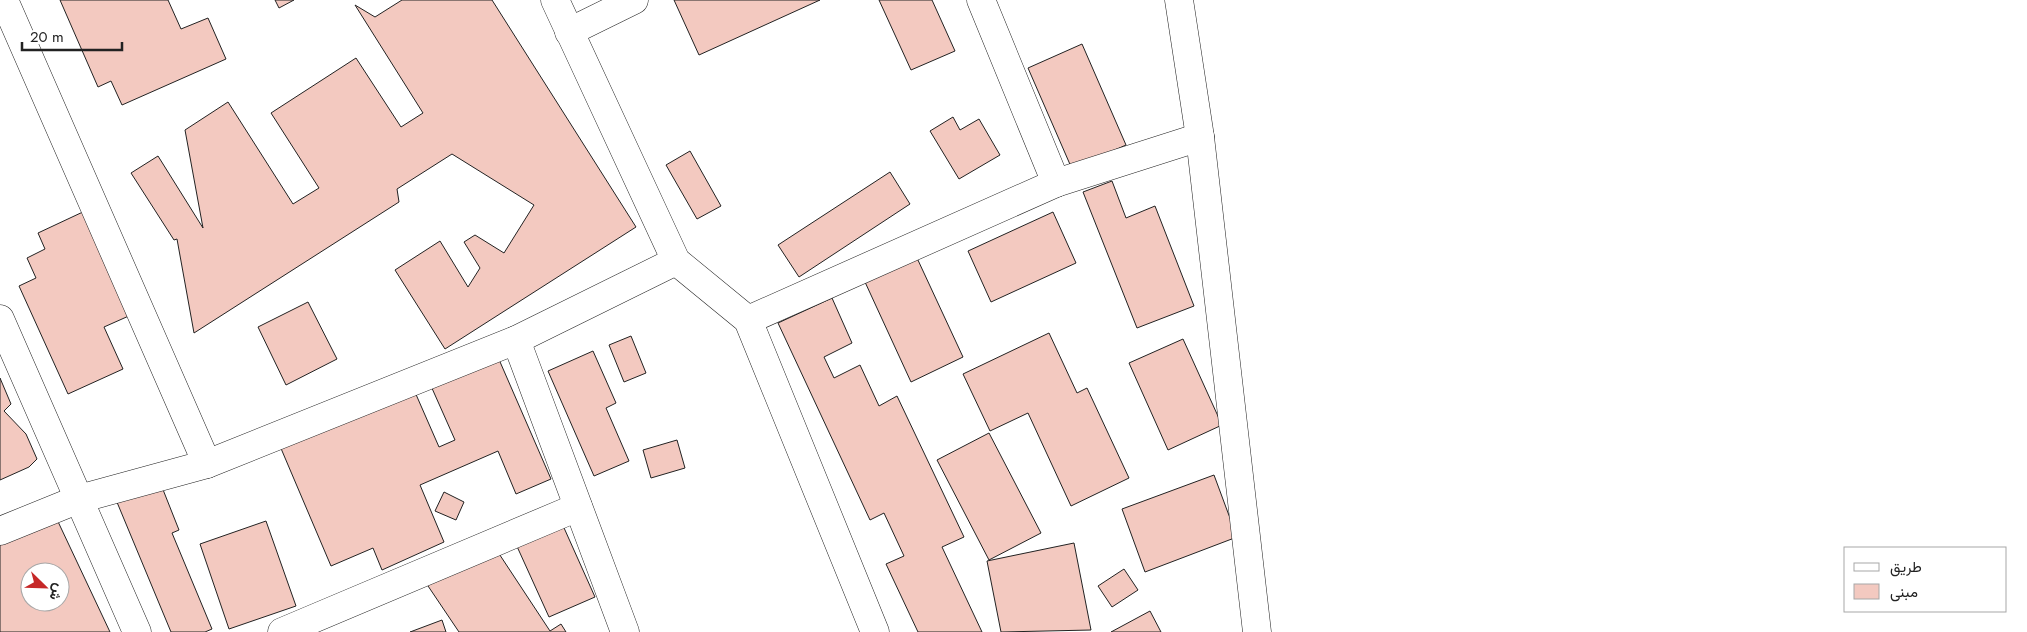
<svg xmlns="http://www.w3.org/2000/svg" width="2027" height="632" font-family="Jost,Vazirmatn,sans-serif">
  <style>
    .building { fill: #f3c9c0; stroke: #222; fill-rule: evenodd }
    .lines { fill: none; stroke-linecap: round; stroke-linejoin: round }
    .minor-casing { stroke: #222; stroke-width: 29 }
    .minor { stroke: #fff; stroke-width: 28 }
  </style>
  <rect width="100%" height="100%" fill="#fff"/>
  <g class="building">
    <polygon points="60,0 168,0 181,29 208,18 226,59 122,105 111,81 98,87"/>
    <polygon points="275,0 294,0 279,8"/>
    <polygon points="402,0 492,0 636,227 445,349 395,270 440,241 468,287 480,268 464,242 475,235 504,253 534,205 452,154 397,189 399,202 194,333 177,239 174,240 131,173 158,156 203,228 185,130 228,102 293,204 319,188 271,113 356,58 401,127 423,113 355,5 375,17"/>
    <polygon points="674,0 820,0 699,55"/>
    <polygon points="879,0 932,0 955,51 911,70"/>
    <polygon points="1082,44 1126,145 1072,169 1028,68"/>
    <polygon points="953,117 960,130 979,119 1000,155 959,179 930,131"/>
    <polygon points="690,151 721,206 697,219 666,165"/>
    <polygon points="890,172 910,204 799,277 778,245"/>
    <polygon points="1112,181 1126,218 1155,206 1194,306 1137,328 1083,192"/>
    <polygon points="102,203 149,307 104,327 123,369 68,394 19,286 36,278 27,258 45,249 38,233"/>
    <polygon points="1053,212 1076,263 991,302 968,251"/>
    <polygon points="917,258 963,357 911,382 865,282"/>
    <polygon points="832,298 852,343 824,357 834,378 860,365 879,406 897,396 964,537 942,547 982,632 918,632 886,564 904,556 884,513 870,520 778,323"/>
    <polygon points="308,302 337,359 286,385 258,327"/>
    <polygon points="1049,333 1077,393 1087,388 1129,478 1071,506 1028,413 990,431 963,374"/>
    <polygon points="631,336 646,373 624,382 609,345"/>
    <polygon points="1183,339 1222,425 1168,450 1129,363"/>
    <polygon points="494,348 551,479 516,494 498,451 420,485 444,542 382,570 373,548 331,566 274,432 411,383 439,447 455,440 427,377"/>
    <polygon points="593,351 616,403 606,408 629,461 594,476 548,371"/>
    <polygon points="0,378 11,404 4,411 26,434 37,459 29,467 0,480"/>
    <polygon points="989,433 1041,533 989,560 937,460"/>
    <polygon points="677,440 685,468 651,478 643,450"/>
    <polygon points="1214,475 1237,537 1145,572 1122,509"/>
    <polygon points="158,477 179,530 172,533 212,629 205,632 171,632 114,495"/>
    <polygon points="444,492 464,502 456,520 435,511"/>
    <polygon points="556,510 595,597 549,617 510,531"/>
    <path d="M53,511l57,121h-110v-95zM30,572h30v30h-30z"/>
    <polygon points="266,521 296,606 229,629 200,544"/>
    <polygon points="488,537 550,631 561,624 566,632 459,632 424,580"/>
    <polygon points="1074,543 1091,630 1001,632 987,561"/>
    <polygon points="1124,569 1138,590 1112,607 1098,586"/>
    <polygon points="1150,611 1161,632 1111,632"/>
    <polygon points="442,620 446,632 410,632"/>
  </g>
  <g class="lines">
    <g class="minor-casing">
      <g id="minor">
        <polyline points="4,0 207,464"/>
        <polyline points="555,0 676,261 748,320 875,632"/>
        <polyline points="981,0 1056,183"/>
        <polyline points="1179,0 1200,137 1257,632"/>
        <polyline points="569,32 634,0"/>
        <polyline points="0,319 137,632"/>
        <polyline points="748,320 1056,183 1200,137"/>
        <polyline points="516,340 625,632"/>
        <polyline points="0,531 79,499 207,464 516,340 676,261"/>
        <polyline points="282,632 578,507"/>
      </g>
    </g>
    <use href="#minor" class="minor"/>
  </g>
  <rect x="1844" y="547" width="162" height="65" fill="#ffffff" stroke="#a7a7a7"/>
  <rect x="1854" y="563" width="25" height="8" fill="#ffffff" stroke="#a7a7a7"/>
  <text x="1890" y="572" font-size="15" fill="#222222">طريق</text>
  <rect x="1854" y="584" width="25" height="15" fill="#f3c9c0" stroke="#a7a7a7"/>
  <text x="1890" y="597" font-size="15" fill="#222222">مبنى</text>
  <g transform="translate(45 587) rotate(113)"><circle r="24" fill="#ffffff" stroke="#a7a7a7"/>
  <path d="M0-4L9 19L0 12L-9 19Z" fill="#c62828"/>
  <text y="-8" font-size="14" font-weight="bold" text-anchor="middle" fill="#222222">ش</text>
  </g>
  <path d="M22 42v8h100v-8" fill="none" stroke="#222222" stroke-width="2.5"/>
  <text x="30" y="42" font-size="15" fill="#222222" stroke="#ffffff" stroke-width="4" paint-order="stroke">20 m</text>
</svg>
